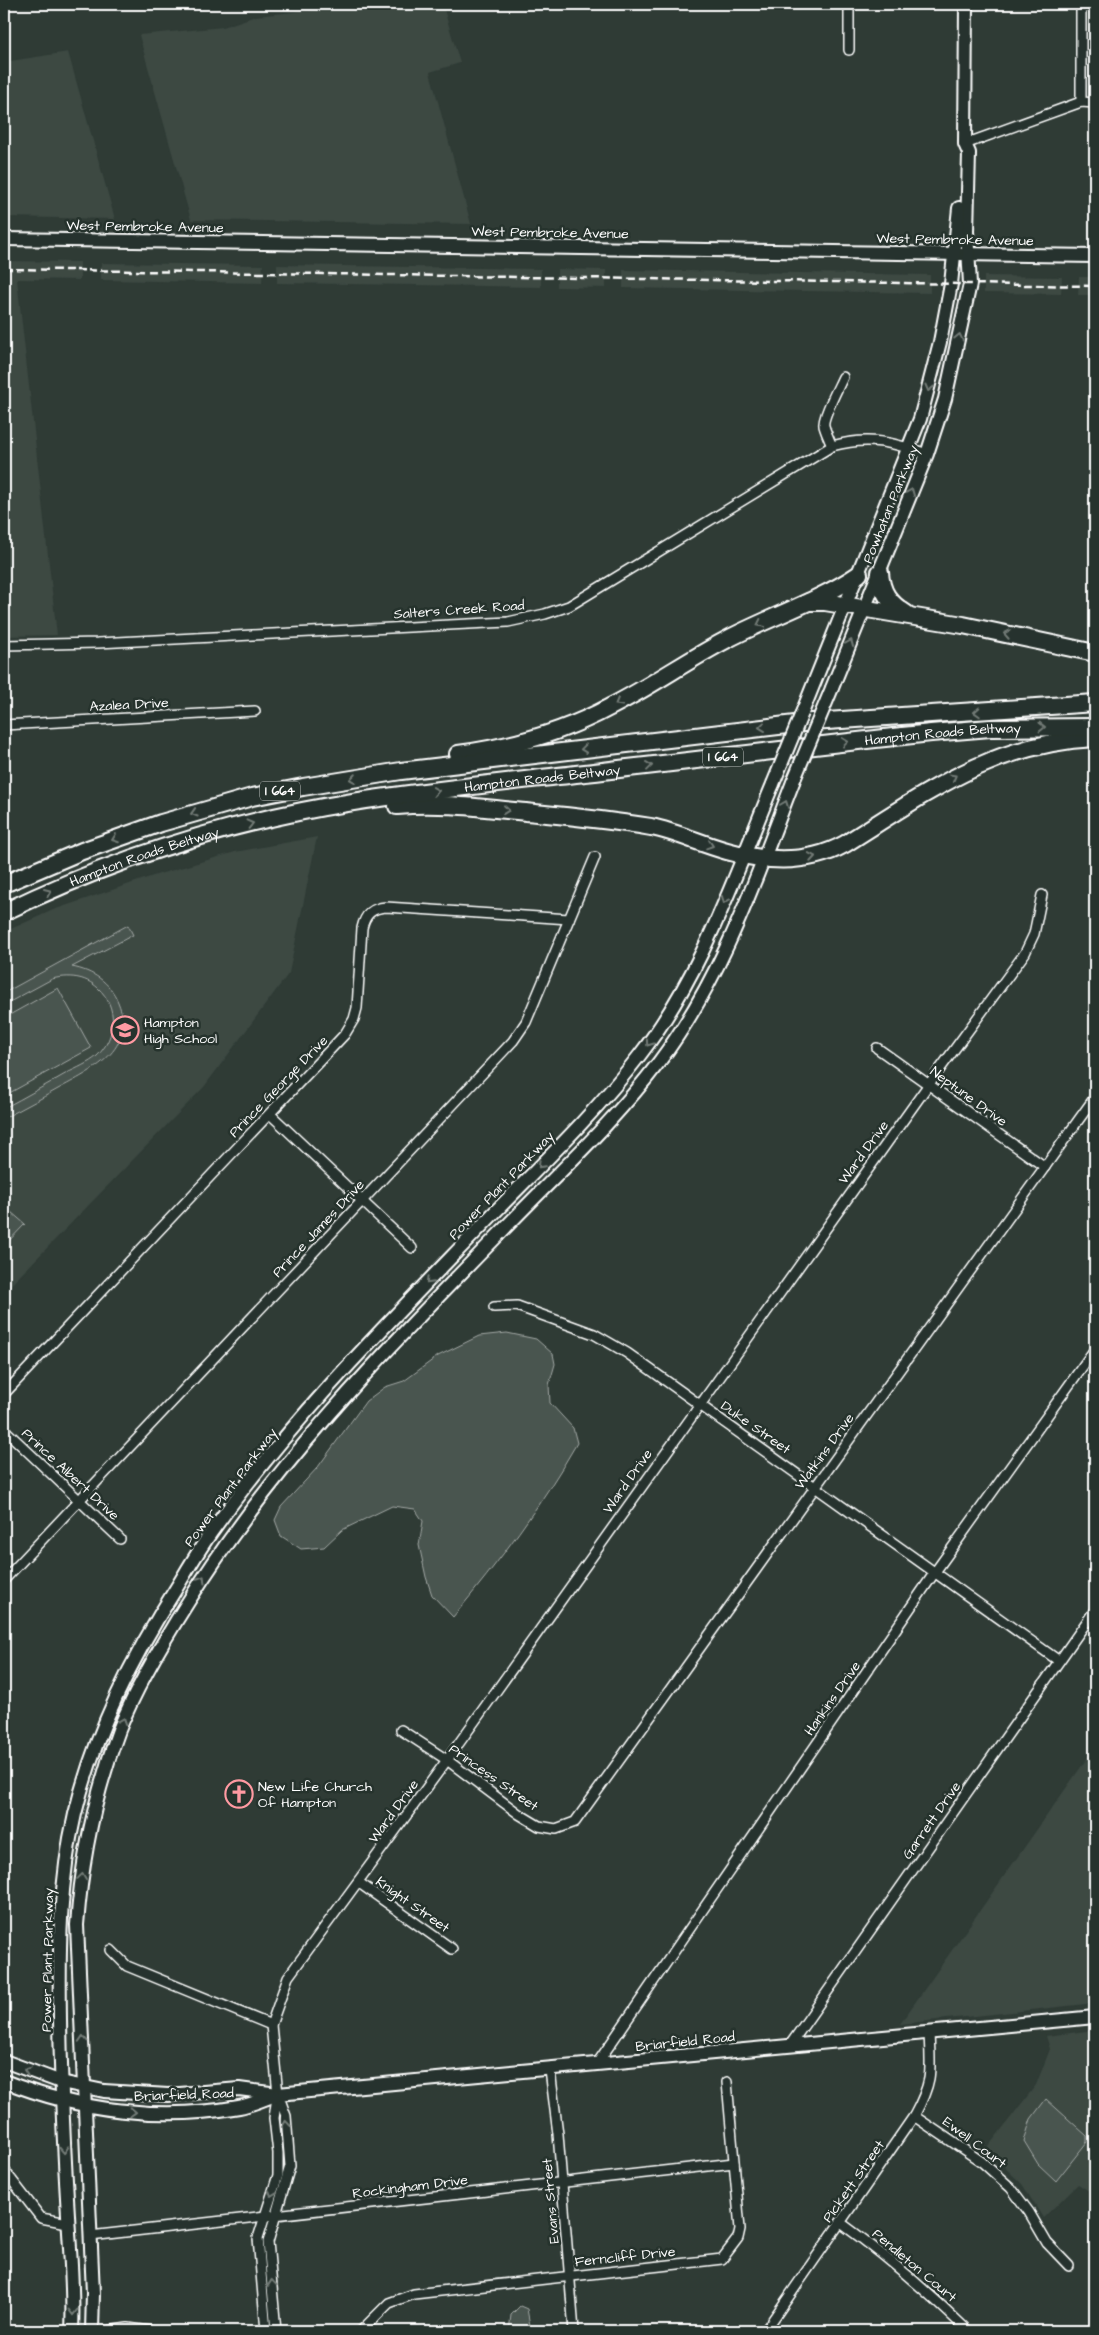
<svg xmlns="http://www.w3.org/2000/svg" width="1099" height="2335" font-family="'Architects Daughter',sans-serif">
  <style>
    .built { fill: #3c4842 }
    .green { fill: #4a544f; stroke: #a4aaa7 }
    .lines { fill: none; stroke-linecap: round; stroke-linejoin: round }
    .street-casing { stroke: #fff; stroke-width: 12 }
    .secondary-casing { stroke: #fff; stroke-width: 16 }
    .highway-casing { stroke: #fff; stroke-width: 20 }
    .street { stroke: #26332d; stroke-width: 9 }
    .secondary { stroke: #26332d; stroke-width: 12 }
    .highway { stroke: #26332d; stroke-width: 16 }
    .rail { stroke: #fff; stroke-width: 2.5; stroke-dasharray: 8 4; stroke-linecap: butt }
    .secondary-bridge-casing { stroke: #fff; stroke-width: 16; stroke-linecap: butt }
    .secondary-bridge { stroke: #26332d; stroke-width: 12 }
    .oneway { stroke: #727a76 }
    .labels { text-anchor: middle; stroke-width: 5; stroke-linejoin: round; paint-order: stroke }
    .shield { fill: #26332d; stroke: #bec2c0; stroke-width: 1 }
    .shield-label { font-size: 12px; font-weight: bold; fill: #fff }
    .street-label { font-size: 14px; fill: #fff; stroke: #26332d }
    .poi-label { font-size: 14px; fill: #fff; stroke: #26332d; text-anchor: start }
  </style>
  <rect width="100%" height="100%" fill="#2f3b35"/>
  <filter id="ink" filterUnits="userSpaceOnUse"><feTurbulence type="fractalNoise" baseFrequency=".02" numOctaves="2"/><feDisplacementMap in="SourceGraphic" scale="10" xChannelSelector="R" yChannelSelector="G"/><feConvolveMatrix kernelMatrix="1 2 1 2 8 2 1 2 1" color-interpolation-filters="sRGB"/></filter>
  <g filter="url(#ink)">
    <g class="built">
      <polygon points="349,6 443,6 460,63 430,72 471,224 191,220 139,35 223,27 256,16"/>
      <polygon points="68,52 115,219 4,217 4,62"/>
      <polygon points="4,261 80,262 80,280 17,279 57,635 4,636"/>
      <polygon points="101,263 263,265 262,283 101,280"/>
      <polygon points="277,265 541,269 541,287 277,283"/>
      <polygon points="557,269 606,270 606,288 557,287"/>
      <polygon points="623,270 930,275 930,293 623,288"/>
      <polygon points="984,276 1062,277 1061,294 984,293"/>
      <polygon points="1079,277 1095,277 1095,295 1078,295"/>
      <polygon points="317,837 289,973 204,1087 4,1292 4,932 53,910 156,875 235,852"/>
      <polygon points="1095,1747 1095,2003 900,2024"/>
      <polygon points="1095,2030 1095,2195 1078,2184 1043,2218 1022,2184 999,2162 984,2152 1036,2085 1050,2049 1046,2036"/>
    </g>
    <g class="green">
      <path d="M128,925l5,10 -61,32c21,4 38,15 46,35 20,48 -27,69 -60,87 -18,10 -36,20 -54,29v-10c21,-11 42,-23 63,-35 10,-5 22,-10 30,-17 20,-19 21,-50 1,-68 -13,-12 -30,-13 -46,-9l-48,26v-12z"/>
      <polygon points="58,988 91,1048 4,1096 4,1018"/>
      <polygon points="4,1206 25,1224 4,1246"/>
      <path d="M507,1333l29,6 17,15 2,10 -6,21 1,18 23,25 4,15c-35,61 -78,119 -124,174l-21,-22 -6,-18 -7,-32 4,-24 -8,-12 -23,-3 -50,24 -18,17 -23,2 -20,-13 -6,-16 6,-13 37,-40 48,-66 19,-14 19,-6 34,-25 41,-20z"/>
      <polygon points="1046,2099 1087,2136 1087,2142 1056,2181 1038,2164 1024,2141 1031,2119"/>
      <polygon points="520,2306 527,2309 531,2331 509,2331 511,2315"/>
    </g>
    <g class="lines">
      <g class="street-casing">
        <g id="street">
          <polyline points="849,50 849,4"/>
          <polyline points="1081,102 1081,4"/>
          <polyline points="965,144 1081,102 1095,103"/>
          <path d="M832,446c-3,-7 -6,-13 -8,-20 -2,-8 14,-38 19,-49"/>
          <path d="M4,645l94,-2 410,-21 37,-8 24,-8 263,-160c36,-10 60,-4 95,8"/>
          <polyline points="4,725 255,711"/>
          <polyline points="877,1048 1045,1167"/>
          <polyline points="270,1114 412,1248"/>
          <polyline points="494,1307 517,1306 594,1334 627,1353 1059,1661"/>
          <path d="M4,1394l341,-360 9,-15 3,-11 5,-80c3,-14 10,-20 24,-21l183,12"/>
          <polyline points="4,1429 120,1539"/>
          <polyline points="4,1580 513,1041 526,1022 595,857"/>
          <polyline points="401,1730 447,1760 519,1814 539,1826 556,1829 575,1822 1095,1097"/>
          <polyline points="358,1882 452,1949"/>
          <polyline points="111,1950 127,1966 271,2025"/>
          <polyline points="790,2045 1095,1610"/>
          <polyline points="596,2065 935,1572 1095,1349"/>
          <polyline points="550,2070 558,2134 574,2331"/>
          <polyline points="914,2116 982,2162 1011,2188 1029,2212 1047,2243 1069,2266"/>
          <polyline points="4,2170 41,2218 68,2223"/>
          <path d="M841,2223c46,33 87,69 127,108"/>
          <polyline points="90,2236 734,2163"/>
          <polyline points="107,2331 128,2328 150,2331"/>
          <polyline points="266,2331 258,2238 278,2175 278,2153 274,2118 277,2097"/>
          <polyline points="276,2331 268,2242 290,2166 286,2116 278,2094 271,2025 288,1977 447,1760 929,1084 1025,953 1034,934 1042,895"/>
          <polyline points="361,2331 389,2303 414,2294 722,2259 738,2238 740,2229 727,2082"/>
          <path d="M765,2331l149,-215c19,-35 17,-44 15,-82"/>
        </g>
      </g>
      <g class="secondary-casing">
        <g id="secondary">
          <polyline points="4,239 1095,256"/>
          <polyline points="832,688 927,454 945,399 970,284 967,231 969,153 965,144 966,4"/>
          <polyline points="802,713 920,419 940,342 951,284 959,208"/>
          <polyline points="4,2061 61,2082 104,2091 168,2095 239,2089 278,2094 1095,2017"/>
          <path d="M4,2081c75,30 156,40 235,26 12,-2 25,-8 36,-12"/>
          <path d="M72,2331c2,-39 -2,-77 -4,-116 -4,-65 -7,-131 -8,-196 -1,-69 -1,-137 15,-205 20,-82 56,-155 102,-227 12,-20 24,-41 38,-60 81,-114 182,-213 279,-314 50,-51 102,-101 145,-157 63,-81 95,-179 134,-272"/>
          <path d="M92,2331l1,-38 -16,-368c5,-67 18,-132 42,-195 18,-45 43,-87 69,-128 87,-140 202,-256 316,-373 53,-55 110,-107 155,-167 63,-83 97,-184 134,-280"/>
        </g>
      </g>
      <g class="highway-casing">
        <g id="highway">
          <path d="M880,572c1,20 9,31 27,42"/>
          <polyline points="809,602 825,602 963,625 1095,653"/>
          <path d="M458,754c52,-7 106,-22 152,-47 40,-20 76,-46 116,-67 43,-23 92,-38 133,-66"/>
          <path d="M397,806c43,-4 86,2 129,6 41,4 83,8 125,15 26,5 50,17 76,24 39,11 82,13 118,-7 83,-52 148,-101 250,-106"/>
          <polyline points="4,884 82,851 161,823 252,797 303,787 401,771 812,722 1095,703"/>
          <path id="s1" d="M4,912c109,-53 229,-91 349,-110 77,-12 155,-20 232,-29 115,-13 231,-28 346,-40l59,-5 105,-1"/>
        </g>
      </g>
      <use href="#street" class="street"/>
      <use href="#secondary" class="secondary"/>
      <use href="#highway" class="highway"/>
      <polyline class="rail" points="4,269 1095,286"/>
      <g class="secondary-bridge-casing">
        <g id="secondary-bridge">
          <polyline points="793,782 832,688"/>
          <polyline points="773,784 802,713"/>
        </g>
      </g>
      <use href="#secondary-bridge" class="secondary-bridge"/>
    </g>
    <defs><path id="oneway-chevron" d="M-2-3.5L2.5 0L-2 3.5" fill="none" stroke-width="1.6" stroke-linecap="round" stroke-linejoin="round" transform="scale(1.25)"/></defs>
    <g class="oneway">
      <use href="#oneway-chevron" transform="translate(959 337) rotate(-78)"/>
      <use href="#oneway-chevron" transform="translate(929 388) rotate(104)"/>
      <use href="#oneway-chevron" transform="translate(911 492) rotate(-68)"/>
      <use href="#oneway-chevron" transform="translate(760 624) rotate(154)"/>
      <use href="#oneway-chevron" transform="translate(1007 634) rotate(-169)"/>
      <use href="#oneway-chevron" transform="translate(850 643) rotate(-67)"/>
      <use href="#oneway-chevron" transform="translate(618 703) rotate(150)"/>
      <use href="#oneway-chevron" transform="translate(977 712) rotate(177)"/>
      <use href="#oneway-chevron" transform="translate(762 727) rotate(173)"/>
      <use href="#oneway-chevron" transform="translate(1042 727) rotate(-1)"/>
      <use href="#oneway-chevron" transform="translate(845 742) rotate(-7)"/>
      <use href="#oneway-chevron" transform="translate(584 749) rotate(173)"/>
      <use href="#oneway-chevron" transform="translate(649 766) rotate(-7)"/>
      <use href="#oneway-chevron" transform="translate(953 777) rotate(-29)"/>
      <use href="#oneway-chevron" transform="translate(353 779) rotate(171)"/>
      <use href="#oneway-chevron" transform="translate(436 791) rotate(-8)"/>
      <use href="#oneway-chevron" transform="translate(785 804) rotate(-69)"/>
      <use href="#oneway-chevron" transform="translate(506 810) rotate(6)"/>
      <use href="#oneway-chevron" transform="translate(194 813) rotate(163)"/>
      <use href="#oneway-chevron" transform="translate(250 824) rotate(-14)"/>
      <use href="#oneway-chevron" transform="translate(115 839) rotate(160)"/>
      <use href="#oneway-chevron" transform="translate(710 845) rotate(19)"/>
      <use href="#oneway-chevron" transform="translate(812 857) rotate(-10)"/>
      <use href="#oneway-chevron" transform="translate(48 892) rotate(-23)"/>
      <use href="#oneway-chevron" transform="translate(725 900) rotate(112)"/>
      <use href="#oneway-chevron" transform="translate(649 1043) rotate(125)"/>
      <use href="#oneway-chevron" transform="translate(541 1165) rotate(134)"/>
      <use href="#oneway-chevron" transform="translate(429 1281) rotate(134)"/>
      <use href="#oneway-chevron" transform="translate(202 1579) rotate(-58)"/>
      <use href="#oneway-chevron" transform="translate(123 1721) rotate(-67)"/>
      <use href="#oneway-chevron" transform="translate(82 1877) rotate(-82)"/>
      <use href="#oneway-chevron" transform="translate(83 2039) rotate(-93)"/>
      <use href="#oneway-chevron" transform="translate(27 2071) rotate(-161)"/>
      <use href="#oneway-chevron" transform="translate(133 2112) rotate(3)"/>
      <use href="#oneway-chevron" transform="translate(286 2124) rotate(-96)"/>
      <use href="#oneway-chevron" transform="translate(64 2150) rotate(87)"/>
      <use href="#oneway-chevron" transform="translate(272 2194) rotate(109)"/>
      <use href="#oneway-chevron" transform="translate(272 2283) rotate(-95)"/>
      <use href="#oneway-chevron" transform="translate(73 2312) rotate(90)"/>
    </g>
  </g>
  <defs>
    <g id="school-ring" transform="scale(1.4375)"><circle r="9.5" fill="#26332d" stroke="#ff9aa2" stroke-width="1.5"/><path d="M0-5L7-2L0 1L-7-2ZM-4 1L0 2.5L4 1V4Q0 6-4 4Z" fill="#ff9aa2"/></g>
    <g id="church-ring" transform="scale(1.4375)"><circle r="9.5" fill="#26332d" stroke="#ff9aa2" stroke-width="1.5"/><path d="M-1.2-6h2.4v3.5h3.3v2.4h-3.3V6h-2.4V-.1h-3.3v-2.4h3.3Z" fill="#ff9aa2"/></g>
  </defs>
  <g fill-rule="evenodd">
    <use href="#school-ring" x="125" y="1030"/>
    <use href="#church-ring" x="239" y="1794"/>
  </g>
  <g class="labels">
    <g class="shield">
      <rect x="703" y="747.5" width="40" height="19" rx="4"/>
      <rect x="260" y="781.5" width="40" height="19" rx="4"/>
    </g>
    <g class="shield-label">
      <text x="723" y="761">I 664</text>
      <text x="280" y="795">I 664</text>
    </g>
    <g class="street-label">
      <text transform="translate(145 226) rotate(1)" y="5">West Pembroke Avenue</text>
      <text transform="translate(550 232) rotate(1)" y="5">West Pembroke Avenue</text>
      <text transform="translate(955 239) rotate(1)" y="5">West Pembroke Avenue</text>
      <text transform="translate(890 504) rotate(-68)" y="5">Powhatan Parkway</text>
      <text transform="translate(459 609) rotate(-4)" y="5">Salters Creek Road</text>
      <text transform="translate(129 704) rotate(-3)" y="5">Azalea Drive</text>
      <text dy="5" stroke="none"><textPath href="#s1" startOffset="961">Hampton Roads Beltway</textPath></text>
      <text dy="5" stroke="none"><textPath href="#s1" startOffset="558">Hampton Roads Beltway</textPath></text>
      <text dy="5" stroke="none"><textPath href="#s1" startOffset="151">Hampton Roads Beltway</textPath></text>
      <text transform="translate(278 1086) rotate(-46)" y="5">Prince George Drive</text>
      <text transform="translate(969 1096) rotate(36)" y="5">Neptune Drive</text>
      <text transform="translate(863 1152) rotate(-54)" y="5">Ward Drive</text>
      <text transform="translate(501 1185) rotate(-46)" y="5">Power Plant Parkway</text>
      <text transform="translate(318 1228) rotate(-47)" y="5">Prince James Drive</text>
      <text transform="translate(756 1427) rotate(35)" y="5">Duke Street</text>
      <text transform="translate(824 1451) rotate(-54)" y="5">Watkins Drive</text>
      <text transform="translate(71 1474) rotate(43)" y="5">Prince Albert Drive</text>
      <text transform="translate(627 1481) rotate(-55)" y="5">Ward Drive</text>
      <text transform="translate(230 1487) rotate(-53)" y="5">Power Plant Parkway</text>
      <text transform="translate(832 1698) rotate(-55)" y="5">Hankins Drive</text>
      <text transform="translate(494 1777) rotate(35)" y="5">Princess Street</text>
      <text transform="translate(393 1811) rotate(-54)" y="5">Ward Drive</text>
      <text transform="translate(931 1820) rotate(-55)" y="5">Garrett Drive</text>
      <text transform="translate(413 1904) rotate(35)" y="5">Knight Street</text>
      <text transform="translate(47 1960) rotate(-89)" y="5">Power Plant Parkway</text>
      <text transform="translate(685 2041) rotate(-6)" y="5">Briarfield Road</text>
      <text transform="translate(184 2094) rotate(-2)" y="5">Briarfield Road</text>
      <text transform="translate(975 2142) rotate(37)" y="5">Ewell Court</text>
      <text transform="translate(853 2181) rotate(-55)" y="5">Pickett Street</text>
      <text transform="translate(410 2186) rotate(-7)" y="5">Rockingham Drive</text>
      <text transform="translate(550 2201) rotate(-95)" y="5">Evans Street</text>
      <text transform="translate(625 2256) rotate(-6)" y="5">Ferncliff Drive</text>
      <text transform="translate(915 2265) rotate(40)" y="5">Pendleton Court</text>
    </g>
    <g class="poi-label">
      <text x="144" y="1027">Hampton<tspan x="144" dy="16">High School</tspan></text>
      <text x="258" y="1791">New Life Church<tspan x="258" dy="16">Of Hampton</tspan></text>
    </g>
  </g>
  <rect width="1099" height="2335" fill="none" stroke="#26332d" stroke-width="20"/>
  <rect x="10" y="10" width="1079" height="2315" fill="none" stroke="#fff" stroke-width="2" filter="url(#ink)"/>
</svg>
